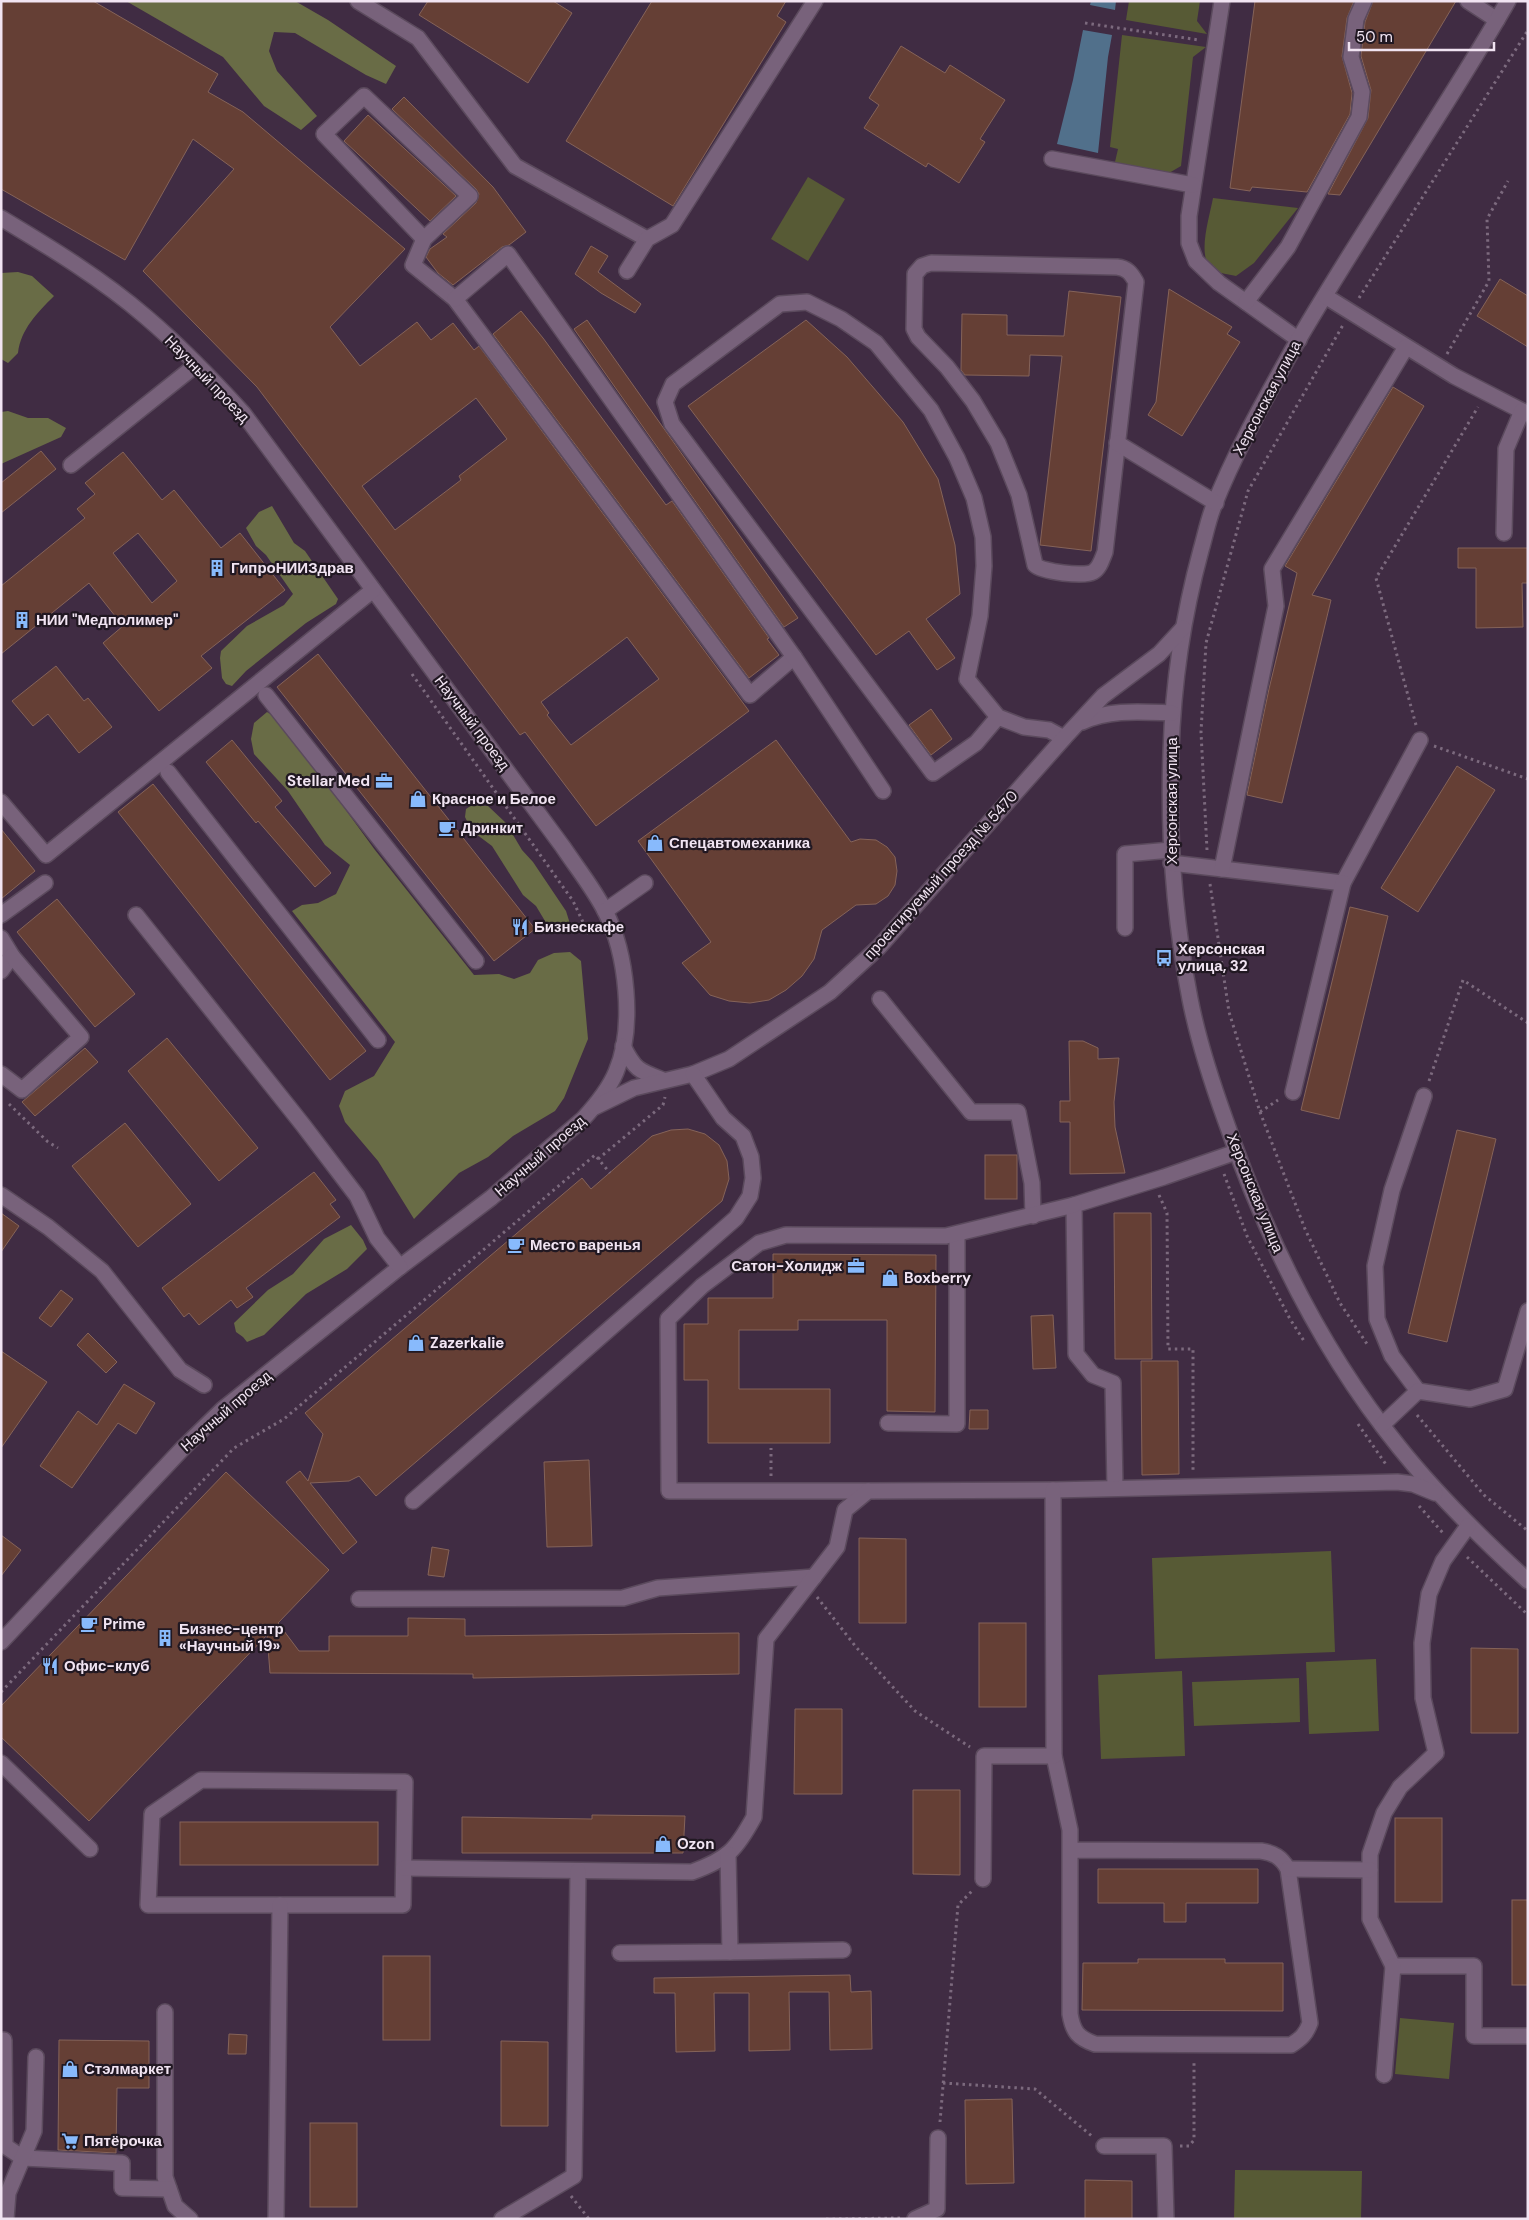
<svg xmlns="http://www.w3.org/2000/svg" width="1529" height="2220" font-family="'DM Sans',sans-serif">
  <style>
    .green { fill: #575a35 }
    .forest { fill: #696c46 }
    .water { fill: #51708b }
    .building { fill: #653f35; stroke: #856359; fill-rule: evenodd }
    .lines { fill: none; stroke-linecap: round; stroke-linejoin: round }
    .minor-casing { stroke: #5b4a5d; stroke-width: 18 }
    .path { stroke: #7c6a7e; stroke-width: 3; stroke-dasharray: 2.5 4; stroke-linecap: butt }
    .minor { stroke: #78627b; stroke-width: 15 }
    .labels { text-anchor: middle; stroke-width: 4.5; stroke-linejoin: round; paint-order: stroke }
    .street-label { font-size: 15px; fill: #f1e4f2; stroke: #211822 }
    .poi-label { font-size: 15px; font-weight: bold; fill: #f1e4f2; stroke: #211822; text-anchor: start }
  </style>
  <rect width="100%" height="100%" fill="#402c43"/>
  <g class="green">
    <polygon points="1129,1 1200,1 1197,21 1207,34 1126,20"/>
    <polygon points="1122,35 1206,47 1193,57 1181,166 1169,173 1115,162 1118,149 1110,147"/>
    <polygon points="808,177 845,199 808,261 771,239"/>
    <path d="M1213,198l85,10 -44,55 -18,13c-9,-2 -23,-3 -28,-12 -9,-15 2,-49 5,-66z"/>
    <polygon points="1331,1551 1335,1652 1155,1659 1152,1558"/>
    <polygon points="1376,1659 1379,1731 1309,1734 1306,1662"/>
    <polygon points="1182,1671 1185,1756 1101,1759 1098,1675"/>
    <polygon points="1299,1678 1300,1722 1194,1726 1192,1682"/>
    <polygon points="1400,2018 1454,2023 1449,2079 1395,2074"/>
    <polygon points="1235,2170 1362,2171 1361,2219 1234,2219"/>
  </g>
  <g class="forest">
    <polygon points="126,1 295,1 328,20 396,66 386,84 366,75 295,33 274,32 269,51 277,71 317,116 301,130 264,106 223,57"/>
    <path d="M18,272l14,4 22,20c-17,17 -33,33 -36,57l-10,10 -7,-4v-86z"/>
    <polygon points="8,411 28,418 48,418 66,428 61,437 1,464 1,412"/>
    <polygon points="272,506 294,543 305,551 338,599 336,604 306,623 246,671 232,686 226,684 222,678 220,658 221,651 247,626 284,605 293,594 266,555 256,546 246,528 259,512"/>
    <polygon points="267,712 280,720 375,850 474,975 499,974 514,979 530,973 538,960 554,953 570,952 581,961 588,1039 564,1098 555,1111 513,1136 488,1157 459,1173 414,1219 378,1161 345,1122 339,1106 345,1091 374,1076 395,1042 292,911 302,905 318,903 336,894 350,865 325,845 288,791 254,754 251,739 254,723"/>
    <polygon points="472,805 488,806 506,823 522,850 533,862 566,911 571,927 548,926 536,906 523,895 492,846 472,831 465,817 466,809"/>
    <polygon points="351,1225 363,1240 367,1249 347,1269 306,1294 264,1335 247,1342 243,1337 236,1332 234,1323 268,1290 293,1274 324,1239"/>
  </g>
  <g class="water">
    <polygon points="1091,1 1116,1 1115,10 1090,5"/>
    <polygon points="1083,30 1112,35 1108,57 1098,153 1057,144 1073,80"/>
  </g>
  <g class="building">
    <path d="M1,1h92l125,73 -10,18 35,20 162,137 -75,78 30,39 57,-44 14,18 22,-17 21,27 5,-4 270,365 -153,115 -71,-94 -5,3 -263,-348 -114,-116 91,-102 -41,-30 -68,121 -124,-71zM476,398l31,41 -48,37 2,4 -66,50 -33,-44zM627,637l32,42 -88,66 -24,-30 2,-2 -8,-11z"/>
    <polygon points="428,1 553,1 572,13 528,83 419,15"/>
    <polygon points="652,1 786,1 777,16 786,22 673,206 566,141"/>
    <polygon points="1255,1 1354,1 1347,18 1342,56 1352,93 1350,114 1307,192 1252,187 1250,191 1230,188"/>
    <polygon points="1373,1 1456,1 1340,195 1328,194 1368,118 1371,90 1361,56 1365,22"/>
    <polygon points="901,46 945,73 950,65 1005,100 980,139 985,142 959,183 928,163 926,167 864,128 879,105 869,98"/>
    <polygon points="404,97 493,187 526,232 509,245 502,247 453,285 438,273 426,257 430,249 447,237 443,234 476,203 479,194 476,189 392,109"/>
    <polygon points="368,115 456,196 430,221 344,141"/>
    <polygon points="591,246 608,256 598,272 641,304 635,313 601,293 575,274"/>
    <polygon points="1500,279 1528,296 1528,347 1477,316"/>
    <polygon points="1169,289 1232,327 1227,334 1240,342 1182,436 1148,415 1156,402"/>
    <polygon points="1069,291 1121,297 1091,551 1040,545 1062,356 1030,355 1029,376 965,375 961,370 962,314 1007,315 1007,335 1064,336"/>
    <polygon points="521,311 543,338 666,505 672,501 769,638 767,639 779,655 749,678 493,334"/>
    <polygon points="587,320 798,618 784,627 574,329"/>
    <polygon points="806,320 847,357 903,422 938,479 955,545 960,594 926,619 955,658 937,670 909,631 876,655 688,406"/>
    <polygon points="1393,387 1424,406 1312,595 1331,600 1282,803 1247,795 1269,689 1297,573 1285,566"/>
    <polygon points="41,451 56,469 1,513 1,483"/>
    <path d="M123,452l39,48 12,-10 47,58 19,-15 45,57 -84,66 11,12 -53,43 -56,-68 20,-17 -34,-43 -88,71v-68l84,-68 -8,-9 18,-15 -10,-11zM138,533l39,48 -25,22 -39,-50z"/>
    <polygon points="1458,548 1528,548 1528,583 1522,583 1523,627 1476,628 1476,568 1458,568"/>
    <polygon points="318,654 535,929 494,961 277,687"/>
    <polygon points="56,666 84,701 88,698 112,727 79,753 48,714 33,726 12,701"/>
    <polygon points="931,709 952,739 931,755 909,725"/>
    <polygon points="232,740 282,801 275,807 331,873 315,887 258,821 256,823 206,762"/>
    <polygon points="776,740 851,842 860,839 876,840 887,847 895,857 897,871 895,885 888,896 876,904 856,905 822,930 814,959 802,976 786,990 769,1000 750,1003 729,1001 710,995 682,963 711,942 638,841"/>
    <polygon points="1457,766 1495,790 1418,912 1381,888"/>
    <polygon points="153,784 366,1051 330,1080 118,812"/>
    <polygon points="1,829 35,871 1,899"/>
    <polygon points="57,899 135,994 95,1027 17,932"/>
    <polygon points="1350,907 1388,916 1339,1119 1301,1110"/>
    <polygon points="167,1038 258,1148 219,1181 128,1071"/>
    <polygon points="1069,1041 1083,1041 1098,1048 1098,1059 1119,1058 1114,1102 1115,1127 1125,1173 1070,1174 1070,1122 1060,1122 1060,1101 1070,1101"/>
    <polygon points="85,1048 98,1062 35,1116 22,1102"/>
    <polygon points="125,1123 191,1204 138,1247 72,1166"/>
    <polygon points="688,1129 705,1134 719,1145 727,1161 729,1179 722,1201 376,1496 359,1476 349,1481 310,1483 357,1542 343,1554 286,1482 300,1471 308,1481 323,1434 305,1413 582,1178 591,1189 652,1136 671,1130"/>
    <polygon points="1457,1130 1496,1139 1447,1342 1408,1333"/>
    <rect x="985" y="1155" width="32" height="44"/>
    <polygon points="314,1172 336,1200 330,1204 340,1217 246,1288 253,1297 237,1308 231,1300 199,1325 189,1313 184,1317 162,1288"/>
    <polygon points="1,1213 19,1226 1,1252"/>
    <polygon points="1114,1213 1151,1213 1152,1359 1115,1359"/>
    <polygon points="773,1254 936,1255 935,1412 887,1411 887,1320 798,1320 798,1330 739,1330 739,1389 830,1389 830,1443 708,1443 708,1380 684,1380 684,1324 708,1324 708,1298 773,1298"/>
    <polygon points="61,1290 73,1299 51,1327 39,1318"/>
    <polygon points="1053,1315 1056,1368 1033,1369 1031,1316"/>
    <polygon points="88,1333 117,1362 106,1373 77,1345"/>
    <polygon points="1,1351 47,1382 1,1448"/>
    <polygon points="1141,1361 1178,1361 1179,1474 1142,1475"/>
    <polygon points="124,1384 155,1403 136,1434 118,1423 72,1488 40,1466 78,1411 97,1425"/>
    <polygon points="970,1410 988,1410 988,1429 969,1429"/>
    <polygon points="589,1460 592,1546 547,1547 544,1462"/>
    <polygon points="226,1472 329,1570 278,1623 299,1651 329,1651 329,1636 408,1636 408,1618 465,1619 465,1636 739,1633 739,1674 473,1678 473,1674 270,1673 267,1635 89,1821 1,1737 1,1706"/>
    <polygon points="1,1535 21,1550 1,1576"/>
    <polygon points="859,1538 906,1539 906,1623 859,1623"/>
    <polygon points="432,1547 449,1550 444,1577 428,1575"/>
    <rect x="979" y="1623" width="47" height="84"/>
    <polygon points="1471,1648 1518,1649 1518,1733 1471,1733"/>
    <polygon points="795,1709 842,1709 842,1794 794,1794"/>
    <polygon points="913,1790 960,1790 960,1875 913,1874"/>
    <polygon points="592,1815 685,1816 683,1853 462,1853 462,1817 592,1819"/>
    <rect x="1395" y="1818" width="47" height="84"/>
    <rect x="180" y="1822" width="198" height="43"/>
    <polygon points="1098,1869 1258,1869 1258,1903 1186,1903 1186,1922 1164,1922 1164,1903 1098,1903"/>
    <rect x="1512" y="1900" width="16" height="85"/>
    <rect x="383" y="1956" width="47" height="84"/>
    <polygon points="1138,1959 1225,1959 1225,1963 1283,1963 1283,2011 1082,2010 1083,1963 1138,1963"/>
    <polygon points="850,1975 851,1992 871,1991 872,2049 830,2050 829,1992 789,1992 790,2050 749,2051 749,1993 714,1993 715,2051 676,2052 675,1993 654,1993 654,1978"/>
    <polygon points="229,2034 247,2035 246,2054 228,2054"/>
    <polygon points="59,2040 149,2041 149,2088 117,2088 116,2153 58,2150"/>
    <polygon points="501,2041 548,2042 548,2126 501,2126"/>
    <polygon points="1012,2099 1014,2183 966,2184 965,2100"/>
    <rect x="310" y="2123" width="47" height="84"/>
    <polygon points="1085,2180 1132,2181 1132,2219 1085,2219"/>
  </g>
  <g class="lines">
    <g class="minor-casing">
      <g id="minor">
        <polyline points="358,1 418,38 515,166 647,239"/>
        <polyline points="1222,1 1189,216 1189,243 1196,261 1219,283 1299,340"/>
        <polyline points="1468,1 1497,20"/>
        <path d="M1508,1c-68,118 -147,230 -215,348 -29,52 -58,103 -80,159 -5,13 -8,28 -12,42 -18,66 -28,134 -30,202 -3,84 3,165 19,247 8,41 21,81 35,120 40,116 96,232 174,328 39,49 82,91 129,134"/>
        <polyline points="1052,159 1193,185"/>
        <path d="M1,218c50,30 101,61 145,99 33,28 67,63 97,96l320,434c14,21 31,42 42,64 22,42 30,117 11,161 -7,17 -21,34 -33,47l-92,79 -91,69 -177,142 -40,39 -182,194"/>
        <polyline points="424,239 324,134 364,96 470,196 424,239 413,265 455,299 750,695 794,657"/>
        <path d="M931,263l186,4c10,1 14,6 19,15l-31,270c-3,7 -5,16 -12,20 -9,5 -51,0 -58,-7l-16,-70 -21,-52 -25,-42 -26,-34 -29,-30 -4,-8 1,-55 7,-8z"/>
        <polyline points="627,271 647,239 672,225 815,1"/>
        <polyline points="1325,296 1454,376 1528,414"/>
        <polyline points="455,299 508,254 794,657 883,791"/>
        <polyline points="1246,302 1288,247 1359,117 1362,92 1351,57 1356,19 1364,1"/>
        <polyline points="1117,443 1216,503"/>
        <polyline points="71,465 196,365"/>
        <polyline points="1504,533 1506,449 1522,411"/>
        <polyline points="266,695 476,961"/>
        <polyline points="998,717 976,743 933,773 672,424 665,402 673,384 780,304 807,302 841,319 876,343 931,410 957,458 974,498 983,537 984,566 980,616 967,679 998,717 1024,727 1049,730 1064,738"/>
        <path d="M1082,722c28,-13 59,-10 90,-9"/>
        <polyline points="168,772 378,1040"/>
        <polyline points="1,802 46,855 373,590"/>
        <polyline points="1171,863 1343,883 1420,740"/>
        <polyline points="1222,869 1276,606 1272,569 1406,347"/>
        <polyline points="605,911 645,883"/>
        <polyline points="1,915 45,883"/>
        <polyline points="136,915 303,1125 357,1196 377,1238 400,1267"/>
        <polyline points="1125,928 1125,854 1171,850"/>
        <polyline points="1,938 12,956 1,971"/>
        <polyline points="880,999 971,1112 1018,1112 1032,1183 1033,1216"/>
        <path d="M623,1046c12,24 16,25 40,34"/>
        <polyline points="1,1074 22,1090 81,1037 12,956"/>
        <polyline points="1293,1092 1343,883"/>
        <polyline points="595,1107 634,1088 693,1074 729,1059 830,992 879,947 1064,738 1103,696 1159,654 1183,628"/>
        <polyline points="1,1195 48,1227 102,1271 180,1370 204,1385"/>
        <polyline points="1418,1391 1392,1356 1377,1319 1375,1266 1392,1190 1424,1096"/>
        <polyline points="888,1423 957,1424 957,1234"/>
        <polyline points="1382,1425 1418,1391 1470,1399 1505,1389 1528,1311"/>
        <polyline points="1115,1488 1113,1383 1093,1375 1076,1354 1074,1205 1164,1177 1236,1152"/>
        <polyline points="868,1491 669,1491 668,1319 702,1286 759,1243 786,1235 946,1236 1074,1205"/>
        <polyline points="413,1501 736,1218 750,1196 753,1178 751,1157 743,1136 723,1118 693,1074"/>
        <polyline points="1468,1526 1443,1561 1429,1594 1422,1643 1423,1698 1436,1753 1400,1787 1384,1813 1370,1854 1370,1919 1393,1966 1474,1966 1474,2036 1528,2036"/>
        <polyline points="359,1599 623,1598 658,1588 814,1577"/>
        <path d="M1054,1756l16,74v184c3,18 8,24 25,30l196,1c10,-6 15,-11 19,-22l-22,-154c-7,-12 -14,-16 -27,-18l-190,-1"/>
        <polyline points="1,1763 90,1849"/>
        <polygon points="201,1780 405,1782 403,1905 148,1905 152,1814"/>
        <path d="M404,1868l288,4c36,-13 44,-22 62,-55l12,-178 71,-92 8,-37 23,-19 185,-1 344,-8 16,2 22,9"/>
        <polyline points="1288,1869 1370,1870"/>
        <polyline points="983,1879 984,1756 1054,1756 1053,1490"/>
        <polyline points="730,1952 843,1950"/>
        <polyline points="620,1953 730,1952 728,1854"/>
        <polyline points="165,2012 165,2177 175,2206 190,2219"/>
        <polyline points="4,2040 5,2146 23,2158 122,2163 122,2188 169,2189"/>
        <polyline points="1384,2075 1393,1966"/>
        <polyline points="1104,2146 1164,2146 1166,2219"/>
        <polyline points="6,2219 8,2193 34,2131 36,2057"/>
        <polyline points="276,2219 280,1905"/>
        <polyline points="502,2219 574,2176 578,1871"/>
        <polyline points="915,2219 937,2209 938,2138"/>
      </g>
    </g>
    <g class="path">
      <polyline points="1085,23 1199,40"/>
      <polyline points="1359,298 1528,30"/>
      <polyline points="1447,354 1489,281 1487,219 1508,181"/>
      <polyline points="412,674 573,901 590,937"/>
      <polyline points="1416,725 1376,578 1478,407"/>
      <polyline points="1434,746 1528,779"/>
      <polyline points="1207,850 1201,732 1206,643 1248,491 1343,325"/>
      <polyline points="1210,884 1229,1012 1260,1112 1305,1229 1340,1303 1367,1344"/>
      <polyline points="1429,1081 1463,980 1528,1023"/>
      <polyline points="9,1104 48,1142 58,1148"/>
      <polyline points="1260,1112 1278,1100"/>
      <polyline points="598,1159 663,1105 665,1097"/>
      <polyline points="1224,1174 1247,1236 1290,1319 1304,1341"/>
      <polyline points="1159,1195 1167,1213 1168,1349 1193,1349 1193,1471"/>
      <polyline points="1417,1415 1484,1495 1528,1531"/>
      <polyline points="1358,1424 1387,1466"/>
      <polyline points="771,1476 771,1448"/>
      <polyline points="1419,1506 1443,1533"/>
      <polyline points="1467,1557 1528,1615"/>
      <polyline points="817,1597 856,1647 915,1711 970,1747"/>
      <polyline points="1,1692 234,1448 284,1419 595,1155 610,1173"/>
      <polyline points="943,2083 1035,2089 1093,2137"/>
      <polyline points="940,2122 958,1905 973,1890"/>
      <polyline points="1180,2146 1189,2146 1194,2140 1194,2060"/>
      <polyline points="571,2196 589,2219"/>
      <polyline points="826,2219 900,2218"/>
    </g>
    <use href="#minor" class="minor"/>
  </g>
  <defs>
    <g id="building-bare" transform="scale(1.35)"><path d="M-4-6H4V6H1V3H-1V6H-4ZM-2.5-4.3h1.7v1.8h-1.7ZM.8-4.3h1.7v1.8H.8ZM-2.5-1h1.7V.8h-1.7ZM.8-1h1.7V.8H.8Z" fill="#88bafc" stroke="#211822" stroke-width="2.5" paint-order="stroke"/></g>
    <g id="office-bare" transform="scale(1.35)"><path d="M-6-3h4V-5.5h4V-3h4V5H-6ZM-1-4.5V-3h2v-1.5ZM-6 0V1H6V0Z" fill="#88bafc" stroke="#211822" stroke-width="2.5" paint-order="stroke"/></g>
    <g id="shop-bare" transform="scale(1.35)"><path d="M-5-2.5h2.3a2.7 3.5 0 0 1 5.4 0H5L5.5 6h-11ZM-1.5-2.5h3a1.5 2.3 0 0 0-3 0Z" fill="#88bafc" stroke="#211822" stroke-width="2.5" paint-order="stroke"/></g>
    <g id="cafe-bare" transform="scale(1.35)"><path d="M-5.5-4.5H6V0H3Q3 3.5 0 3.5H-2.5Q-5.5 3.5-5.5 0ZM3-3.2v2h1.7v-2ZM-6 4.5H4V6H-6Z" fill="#88bafc" stroke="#211822" stroke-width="2.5" paint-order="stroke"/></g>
    <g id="restaurant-bare" transform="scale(1.35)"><path d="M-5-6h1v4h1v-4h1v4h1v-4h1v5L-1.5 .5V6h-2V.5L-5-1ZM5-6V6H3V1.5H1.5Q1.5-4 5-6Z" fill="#88bafc" stroke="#211822" stroke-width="2.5" paint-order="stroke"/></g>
    <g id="bus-bare" transform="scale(1.35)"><path d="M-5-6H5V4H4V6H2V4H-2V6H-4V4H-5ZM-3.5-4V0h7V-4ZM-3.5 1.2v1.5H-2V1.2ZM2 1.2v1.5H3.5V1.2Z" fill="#88bafc" stroke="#211822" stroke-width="2.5" paint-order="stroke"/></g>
    <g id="supermarket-bare" transform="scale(1.35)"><path d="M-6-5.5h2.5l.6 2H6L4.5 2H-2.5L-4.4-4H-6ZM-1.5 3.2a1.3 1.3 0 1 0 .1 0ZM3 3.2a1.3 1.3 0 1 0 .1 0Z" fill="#88bafc" stroke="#211822" stroke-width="2.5" paint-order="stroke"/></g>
  </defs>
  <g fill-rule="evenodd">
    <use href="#building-bare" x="217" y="568"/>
    <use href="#building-bare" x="22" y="620"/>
    <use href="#office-bare" x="384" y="781"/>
    <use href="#shop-bare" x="418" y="799"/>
    <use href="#cafe-bare" x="447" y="828"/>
    <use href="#shop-bare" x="655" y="843"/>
    <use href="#restaurant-bare" x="520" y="927"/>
    <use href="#bus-bare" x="1164" y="958"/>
    <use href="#cafe-bare" x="516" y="1245"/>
    <use href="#office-bare" x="856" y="1266"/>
    <use href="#shop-bare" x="890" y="1278"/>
    <use href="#shop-bare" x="416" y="1343"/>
    <use href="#cafe-bare" x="89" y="1624"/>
    <use href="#building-bare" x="165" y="1638"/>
    <use href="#restaurant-bare" x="50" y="1666"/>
    <use href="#shop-bare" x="663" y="1844"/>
    <use href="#shop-bare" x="70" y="2069"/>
    <use href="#supermarket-bare" x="70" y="2141"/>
  </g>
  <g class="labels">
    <g class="street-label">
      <text transform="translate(207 379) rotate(46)" y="5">Научный проезд</text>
      <text transform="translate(1267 398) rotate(-62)" y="5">Херсонская улица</text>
      <text transform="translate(472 723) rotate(53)" y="5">Научный проезд</text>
      <text transform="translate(1172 801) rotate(-90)" y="5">Херсонская улица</text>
      <text transform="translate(941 875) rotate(-48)" y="5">проектируемый проезд № 5470</text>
      <text transform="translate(540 1156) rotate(-41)" y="5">Научный проезд</text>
      <text transform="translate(1255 1193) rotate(68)" y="5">Херсонская улица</text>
      <text transform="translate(226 1411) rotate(-41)" y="5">Научный проезд</text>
    </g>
    <g class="poi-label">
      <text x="231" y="573">ГипроНИИЗдрав</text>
      <text x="36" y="625">НИИ "Медполимер"</text>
      <text x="370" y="786" text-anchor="end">Stellar Med</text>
      <text x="432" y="804">Красное и Белое</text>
      <text x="461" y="833">Дринкит</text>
      <text x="669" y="848">Спецавтомеханика</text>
      <text x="534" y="932">Бизнескафе</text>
      <text x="1178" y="954">Херсонская<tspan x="1178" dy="17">улица, 32</tspan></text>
      <text x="530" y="1250">Место варенья</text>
      <text x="842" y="1271" text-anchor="end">Сатон-Холидж</text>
      <text x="904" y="1283">Boxberry</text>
      <text x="430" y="1348">Zazerkalie</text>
      <text x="103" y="1629">Prime</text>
      <text x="179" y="1634">Бизнес-центр<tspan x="179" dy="17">«Научный 19»</tspan></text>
      <text x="64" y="1671">Офис-клуб</text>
      <text x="677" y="1849">Ozon</text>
      <text x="84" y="2074">Стэлмаркет</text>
      <text x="84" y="2146">Пятёрочка</text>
    </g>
  </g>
  <rect width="1529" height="2220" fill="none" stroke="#f1e4f2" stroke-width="5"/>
  <path d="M1349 42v8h145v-8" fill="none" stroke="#f1e4f2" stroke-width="2.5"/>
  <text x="1356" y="42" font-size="15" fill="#f1e4f2" stroke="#211822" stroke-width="4" paint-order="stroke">50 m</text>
</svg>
